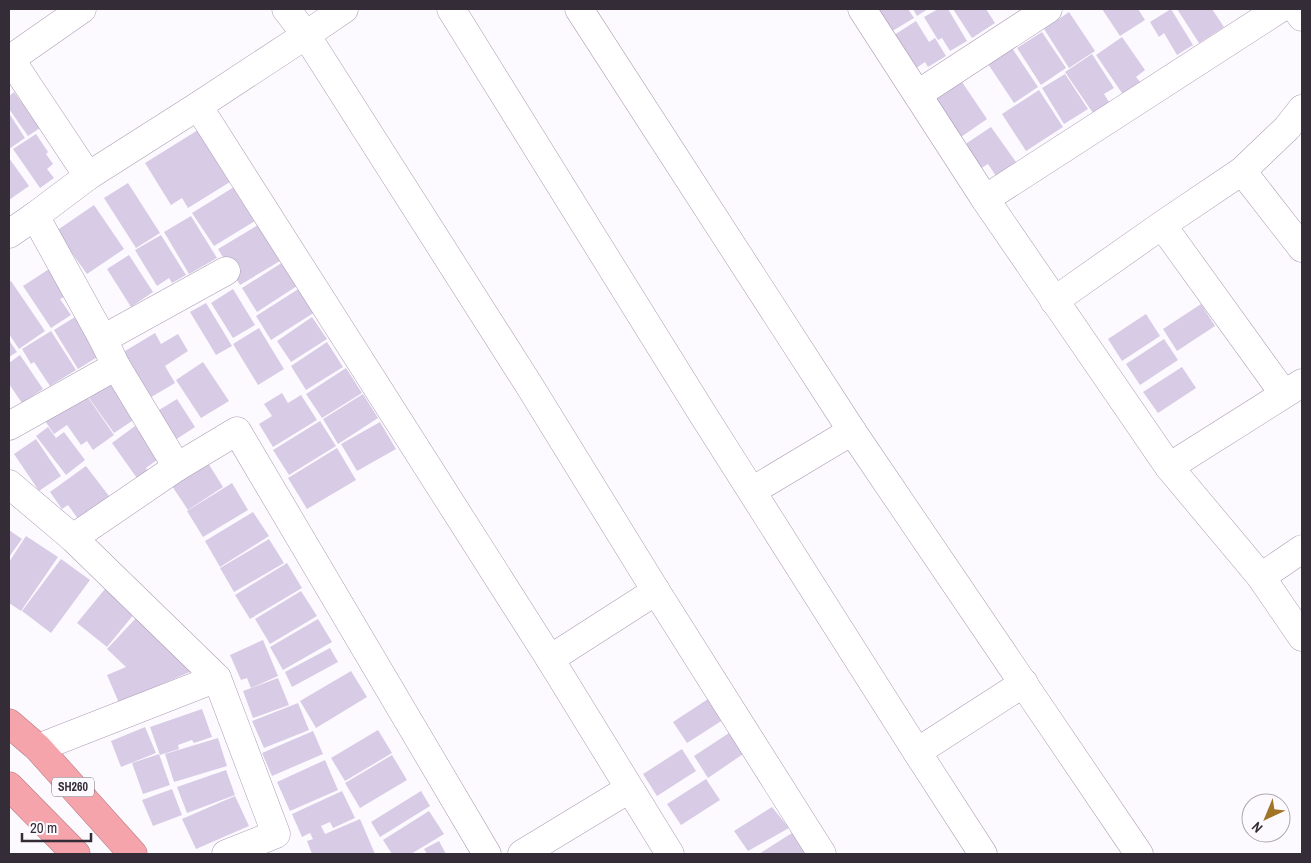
<svg xmlns="http://www.w3.org/2000/svg" width="1311" height="863" font-family="'Archivo Narrow',sans-serif">
  <style>
    .building { fill: #d8cbe6 }
    .lines { fill: none; stroke-linecap: round; stroke-linejoin: round }
    .minor-casing { stroke: #ac9bb3; stroke-width: 29 }
    .highway-casing { stroke: #b17a82; stroke-width: 29 }
    .minor { stroke: #fff; stroke-width: 28 }
    .highway { stroke: #f5a4ab; stroke-width: 28 }
    .labels { text-anchor: middle; stroke-width: 4; stroke-linejoin: round; paint-order: stroke }
    .shield { fill: #fdfaff; stroke: #706a73; stroke-width: 1 }
    .shield-label { font-size: 12px; font-weight: bold; fill: #342d37 }
  </style>
  <rect width="100%" height="100%" fill="#fdfaff"/>
  <g class="building">
    <polygon points="874,9 908,9 914,18 889,33"/>
    <polygon points="913,9 928,9 917,16"/>
    <polygon points="938,9 948,9 967,41 950,51 942,38 938,40 924,17"/>
    <polygon points="953,9 986,9 995,23 972,38"/>
    <polygon points="1102,9 1138,9 1145,20 1120,36"/>
    <polygon points="1171,9 1193,45 1177,55 1164,33 1159,37 1150,22"/>
    <polygon points="1177,9 1212,9 1224,27 1199,43"/>
    <polygon points="1069,12 1095,51 1069,68 1044,29"/>
    <polygon points="916,21 929,42 935,38 946,56 928,67 925,62 912,71 891,37"/>
    <polygon points="1042,32 1066,68 1041,85 1017,48"/>
    <polygon points="1122,37 1145,70 1136,77 1142,84 1124,96 1096,55"/>
    <polygon points="1012,48 1038,87 1014,103 988,64"/>
    <polygon points="1092,54 1114,88 1104,94 1109,102 1093,113 1065,72"/>
    <polygon points="1065,74 1088,109 1064,124 1042,88"/>
    <polygon points="962,82 987,119 961,137 936,99"/>
    <polygon points="1039,90 1063,127 1026,151 1002,114"/>
    <polygon points="14,92 40,128 28,136 9,109 9,96"/>
    <polygon points="9,113 25,138 9,149"/>
    <polygon points="991,127 1016,162 996,176 988,164 980,169 964,145"/>
    <polygon points="198,130 230,182 188,208 182,198 171,205 145,163"/>
    <polygon points="36,134 48,152 46,154 53,164 47,169 54,178 40,188 13,149"/>
    <polygon points="9,158 29,186 9,200"/>
    <polygon points="128,183 160,233 136,248 104,198"/>
    <polygon points="234,187 255,221 214,246 192,213"/>
    <polygon points="94,205 124,249 87,274 56,231"/>
    <polygon points="191,216 217,258 189,274 164,232"/>
    <polygon points="258,225 280,261 240,285 218,249"/>
    <polygon points="161,235 186,275 172,283 169,278 157,286 135,250"/>
    <polygon points="129,255 153,292 131,307 107,269"/>
    <polygon points="283,262 297,286 257,312 242,288"/>
    <polygon points="49,269 66,296 60,299 71,315 51,328 23,286"/>
    <polygon points="11,281 45,331 19,349 9,334 9,282"/>
    <polygon points="300,288 315,312 271,340 256,316"/>
    <polygon points="233,289 255,325 233,338 211,303"/>
    <polygon points="206,303 232,346 216,355 190,312"/>
    <polygon points="1201,304 1215,326 1177,351 1163,329"/>
    <polygon points="1146,314 1160,336 1122,361 1108,339"/>
    <polygon points="75,317 99,356 78,369 54,330"/>
    <polygon points="312,317 327,339 291,362 277,341"/>
    <polygon points="259,328 284,369 258,385 233,344"/>
    <polygon points="51,331 76,370 50,386 34,362 31,364 22,349"/>
    <polygon points="155,333 161,344 178,334 188,351 165,366 175,383 148,399 120,354"/>
    <polygon points="1164,339 1178,360 1140,385 1126,364"/>
    <polygon points="9,340 17,352 9,357"/>
    <polygon points="327,342 343,367 306,390 291,366"/>
    <polygon points="20,355 43,389 22,403 9,384 9,363"/>
    <polygon points="203,362 229,401 201,418 176,380"/>
    <polygon points="1182,367 1196,388 1158,413 1143,392"/>
    <polygon points="346,368 362,393 322,418 306,394"/>
    <polygon points="110,384 135,419 114,433 89,398"/>
    <polygon points="282,393 288,403 301,395 317,420 273,447 259,424 272,416 264,404"/>
    <polygon points="363,394 378,418 338,444 323,419"/>
    <polygon points="87,396 114,435 93,450 87,441 81,445 67,425 54,434 45,421 60,410 63,412"/>
    <polygon points="177,399 195,427 169,444 151,415"/>
    <polygon points="320,421 336,446 289,475 273,450"/>
    <polygon points="380,422 396,449 357,471 341,444"/>
    <polygon points="135,426 158,459 146,468 149,473 139,481 112,443"/>
    <polygon points="48,427 56,438 64,432 85,460 66,475 36,436"/>
    <polygon points="36,439 61,476 39,491 14,454"/>
    <polygon points="337,448 356,480 307,509 288,478"/>
    <polygon points="208,463 223,487 188,510 172,486"/>
    <polygon points="86,466 112,500 81,523 68,505 62,509 50,492"/>
    <polygon points="232,483 248,510 203,537 187,511"/>
    <polygon points="253,512 269,536 220,567 205,541"/>
    <polygon points="9,530 22,539 9,557"/>
    <polygon points="26,536 58,557 21,611 9,603 9,562"/>
    <polygon points="269,539 284,563 234,592 220,568"/>
    <polygon points="61,559 90,580 51,633 22,611"/>
    <polygon points="287,563 302,588 250,619 235,595"/>
    <polygon points="105,589 135,613 107,647 77,623"/>
    <polygon points="301,591 317,616 270,644 255,619"/>
    <polygon points="136,618 192,671 119,703 107,675 126,667 107,649"/>
    <polygon points="318,619 332,642 283,670 270,647"/>
    <polygon points="263,640 278,676 251,688 247,678 241,680 230,655"/>
    <polygon points="330,648 338,662 292,687 285,672"/>
    <polygon points="351,671 367,697 316,728 300,701"/>
    <polygon points="278,678 289,705 253,718 243,691"/>
    <polygon points="711,697 726,718 687,743 673,722"/>
    <polygon points="298,703 309,730 264,748 252,721"/>
    <polygon points="202,709 212,737 194,743 192,740 178,745 179,749 160,755 150,727"/>
    <polygon points="145,727 156,753 121,767 111,741"/>
    <polygon points="378,730 392,753 345,781 331,758"/>
    <polygon points="313,731 323,754 272,776 262,753"/>
    <polygon points="732,731 746,752 708,778 694,756"/>
    <polygon points="218,738 227,766 174,782 165,754"/>
    <polygon points="682,749 696,771 657,796 643,774"/>
    <polygon points="159,754 170,785 143,794 132,763"/>
    <polygon points="392,755 407,780 360,808 345,783"/>
    <polygon points="325,760 338,790 290,811 277,782"/>
    <polygon points="226,770 235,795 187,813 177,787"/>
    <polygon points="706,779 720,800 681,825 667,804"/>
    <polygon points="172,789 182,815 153,826 142,800"/>
    <polygon points="342,791 355,818 333,828 330,822 321,826 325,834 360,819 375,854 312,854 307,841 313,839 310,833 302,837 292,814"/>
    <polygon points="421,791 430,806 380,837 371,822"/>
    <polygon points="235,796 249,826 196,849 182,819"/>
    <polygon points="772,807 789,828 748,851 734,831"/>
    <polygon points="429,811 444,834 411,854 392,854 383,840"/>
    <polygon points="792,833 809,854 759,854"/>
    <polygon points="439,841 446,854 427,854 424,849"/>
  </g>
  <g class="lines">
    <g class="minor-casing">
      <g id="minor">
        <polyline points="286,9 306,35 529,385 656,591 822,854"/>
        <polyline points="451,9 702,413 917,752 983,854"/>
        <polyline points="579,9 852,431 1139,854"/>
        <polyline points="862,9 985,199 1169,467 1261,577 1302,637"/>
        <polyline points="1296,9 1302,17"/>
        <polyline points="9,57 88,176"/>
        <polyline points="9,60 82,9"/>
        <polyline points="918,94 1048,9"/>
        <polyline points="198,106 550,659 670,854"/>
        <polyline points="1242,171 1287,128 1302,109"/>
        <polyline points="985,199 1279,9"/>
        <polyline points="1162,225 1284,394"/>
        <polyline points="9,234 35,216 88,176 198,106 306,35 344,9"/>
        <polyline points="1054,301 1162,225 1242,171 1302,248"/>
        <polyline points="103,339 226,271"/>
        <polyline points="116,366 177,467"/>
        <polyline points="9,426 116,366 103,339 35,216"/>
        <polyline points="1169,467 1302,383"/>
        <polyline points="9,484 73,538 217,678 276,834 226,854"/>
        <polyline points="752,491 852,431"/>
        <polyline points="73,538 177,467 237,431 487,854"/>
        <polyline points="1261,577 1302,549"/>
        <polyline points="550,659 656,591"/>
        <polyline points="38,748 217,678"/>
        <polyline points="917,752 1024,683"/>
        <polyline points="522,854 629,789"/>
      </g>
    </g>
    <g class="highway-casing">
      <g id="highway">
        <polyline points="9,723 38,748 133,854"/>
        <polyline points="9,786 76,854"/>
      </g>
    </g>
    <use href="#minor" class="minor"/>
    <use href="#highway" class="highway"/>
  </g>
  <g class="labels">
    <rect class="shield" x="52" y="777.5" width="42" height="19" rx="4"/>
    <g class="shield-label">
      <text x="73" y="791">SH260</text>
    </g>
  </g>
  <rect width="1311" height="863" fill="none" stroke="#342d37" stroke-width="20"/>
  <g transform="translate(1266 818) rotate(224)"><circle r="24" fill="#fdfaff" stroke="#ada8af"/>
  <path d="M0-4L9 19L0 12L-9 19Z" fill="#a17426"/>
  <text y="-8" font-size="14" font-weight="bold" text-anchor="middle" fill="#342d37">N</text>
  </g>
  <path d="M22 833v8h69v-8" fill="none" stroke="#342d37" stroke-width="2.5"/>
  <text x="30" y="833" font-size="15" fill="#342d37" stroke="#fdfaff" stroke-width="4" paint-order="stroke">20 m</text>
</svg>
